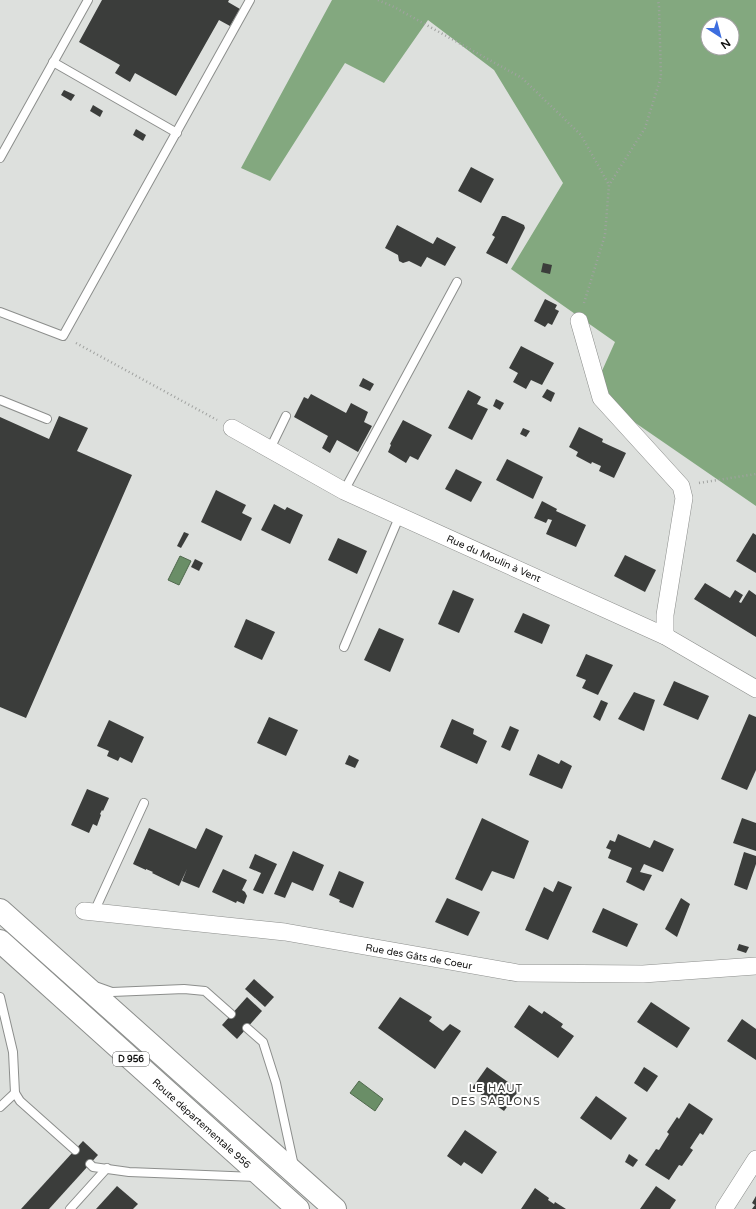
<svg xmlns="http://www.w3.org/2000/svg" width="756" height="1209" font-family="'Varela Round',sans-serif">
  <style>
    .forest { fill: #83a87f; fill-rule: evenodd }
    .water { fill: #6a8e67; stroke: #50694d }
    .building { fill: #3b3d3b }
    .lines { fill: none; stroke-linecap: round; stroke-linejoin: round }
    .service-casing { stroke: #8c8e8c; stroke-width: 10 }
    .minor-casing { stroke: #8c8e8c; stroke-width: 18 }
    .trunk-casing { stroke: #8c8e8c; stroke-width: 24 }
    .path { stroke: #a0a2a0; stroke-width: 2.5; stroke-dasharray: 1 3; stroke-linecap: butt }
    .service { stroke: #fff; stroke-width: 8 }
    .minor { stroke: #fff; stroke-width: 17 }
    .trunk { stroke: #fff; stroke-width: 22 }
    .labels { text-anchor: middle; stroke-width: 4; stroke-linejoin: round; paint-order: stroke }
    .shield { fill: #fff; stroke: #595958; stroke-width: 1 }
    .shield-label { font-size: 9px; font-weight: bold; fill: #121211 }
    .street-label { font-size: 10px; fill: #121211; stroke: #fff }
    .neighbourhood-label { font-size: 11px; letter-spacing: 1px; fill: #3b3c3a; stroke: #fff }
  </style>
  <rect width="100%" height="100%" fill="#dde0dd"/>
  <path class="forest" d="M332,0h424v506l-164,-113 23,-51 -104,-73 52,-86 -69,-113 -66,-50 -44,63 -39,-20 -75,118 -29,-13zM708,24h24v24h-24z"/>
  <g class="water">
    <polygon points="180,556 191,561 179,585 168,580"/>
    <polygon points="359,1081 383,1099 375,1111 350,1093"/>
  </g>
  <g class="building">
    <polygon points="102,0 229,0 228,2 240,9 230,26 219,20 176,96 135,73 130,82 115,73 120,65 79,42"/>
    <polygon points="64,90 75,95 71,101 61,95"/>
    <polygon points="93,105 103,111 100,117 90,111"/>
    <polygon points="136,129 146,135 143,141 133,135"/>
    <polygon points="471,167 494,179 481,203 458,191"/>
    <polygon points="502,216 505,216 524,225 525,228 507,264 486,253 495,237 492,235 494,232"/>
    <polygon points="397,225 433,244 437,237 456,247 445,266 427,257 421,267 409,261 403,263 399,261 398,255 385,248"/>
    <polygon points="543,263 552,265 550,274 541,272"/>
    <polygon points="545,299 557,305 555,309 559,311 552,325 548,323 545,327 534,321"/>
    <polygon points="521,346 554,363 542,385 531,380 526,389 513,382 518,373 509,368"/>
    <polygon points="363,378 374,384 370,391 359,386"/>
    <polygon points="547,389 555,393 551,402 542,397"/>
    <polygon points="468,390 481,397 477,404 488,409 472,440 448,428"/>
    <polygon points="311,394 346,413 351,403 368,412 364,422 372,426 358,452 337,440 330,453 322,448 328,436 294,417 304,397 308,399"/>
    <polygon points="496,399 504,403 500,410 493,406"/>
    <polygon points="59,416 88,428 77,451 132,475 26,718 0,707 0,417 49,439"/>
    <polygon points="403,420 432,435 418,460 410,456 406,463 388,452 391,445 390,444"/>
    <polygon points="579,427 603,439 602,442 626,453 614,478 599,471 601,466 592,462 591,464 576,456 578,452 569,447"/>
    <polygon points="523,428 530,431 526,437 520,434"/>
    <polygon points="507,459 543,477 533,499 496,480"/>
    <polygon points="456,469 482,482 471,502 445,489"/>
    <polygon points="216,490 246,505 242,513 252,518 241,541 201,522"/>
    <polygon points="542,501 557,509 556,511 586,525 576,547 546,534 552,520 548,519 546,523 534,518"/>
    <polygon points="274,504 285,510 287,507 303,515 290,544 261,530"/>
    <polygon points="184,532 189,534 181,548 177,546"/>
    <polygon points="753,533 756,535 756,573 736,561"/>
    <polygon points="338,538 367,551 357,574 328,560"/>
    <polygon points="625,555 656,570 645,592 614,576"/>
    <polygon points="195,559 203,563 199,571 191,567"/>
    <polygon points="705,583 730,598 735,590 743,595 739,602 741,603 749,590 756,595 756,637 694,599"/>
    <polygon points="453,590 474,599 459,633 438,624"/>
    <polygon points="523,613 550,625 542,644 514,632"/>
    <polygon points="246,619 275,632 262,660 234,647"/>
    <polygon points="379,628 404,639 390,672 364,660"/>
    <polygon points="586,654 613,665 598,695 582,688 586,680 576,676"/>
    <polygon points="674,681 709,696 698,720 663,705"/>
    <polygon points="634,692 655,700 644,731 618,719"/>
    <polygon points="601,700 608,703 600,721 593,717"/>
    <polygon points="749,714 756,717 756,770 747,790 721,779"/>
    <polygon points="269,717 298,730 286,756 257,743"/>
    <polygon points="452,719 474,729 473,734 487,741 477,764 440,747"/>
    <polygon points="109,720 144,737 132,763 120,757 118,761 107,756 109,751 97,746"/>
    <polygon points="510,726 519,730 510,751 501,747"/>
    <polygon points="538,754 559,764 561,760 572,766 562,789 529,775"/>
    <polygon points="349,755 359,760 355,768 345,764"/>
    <polygon points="87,789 109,798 103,811 102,810 100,814 101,815 97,826 93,824 89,833 71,825"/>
    <polygon points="482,818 529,841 514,879 492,871 482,891 455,879"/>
    <polygon points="742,818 756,823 756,851 733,843"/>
    <polygon points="149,828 196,849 206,828 223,836 199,888 182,881 187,869 179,886 152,873 153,872 146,869 146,870 133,864"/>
    <polygon points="618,834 650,848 654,840 674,849 663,872 644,864 640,872 652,875 644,891 626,882 632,868 608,858 611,850 606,848 610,840 615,842"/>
    <polygon points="293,851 324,865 313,891 292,882 285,898 274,894"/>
    <polygon points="744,852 756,856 756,864 747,890 734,885"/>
    <polygon points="255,854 277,864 263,894 253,890 261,873 249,868"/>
    <polygon points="223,869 247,880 242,890 245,892 247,896 244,904 237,901 236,903 212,892"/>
    <polygon points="339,871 364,882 353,908 339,902 340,900 329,895"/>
    <polygon points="558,881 572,887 548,940 525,930 544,887 553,892"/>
    <polygon points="447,898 480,912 468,936 435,922"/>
    <polygon points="681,898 690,904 677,937 665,929"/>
    <polygon points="603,908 638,924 627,947 592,932"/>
    <polygon points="739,944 749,947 746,953 737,950"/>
    <polygon points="254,979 274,997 265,1007 245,989"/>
    <polygon points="247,997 262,1011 237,1039 222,1025"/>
    <polygon points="400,997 432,1017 429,1021 443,1031 450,1024 461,1031 435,1069 378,1028"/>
    <polygon points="651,1002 690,1028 677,1048 637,1022"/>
    <polygon points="529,1005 542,1014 544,1011 563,1024 561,1027 574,1036 558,1058 514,1027"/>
    <polygon points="742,1019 756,1029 756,1060 727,1041"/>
    <polygon points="487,1067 519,1090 504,1111 472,1088"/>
    <polygon points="644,1067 658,1076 647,1092 634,1083"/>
    <polygon points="596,1096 627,1118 611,1140 580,1118"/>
    <polygon points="689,1103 713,1119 703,1135 700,1133 690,1148 693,1150 682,1166 679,1165 669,1180 645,1165 656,1149 659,1150 669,1134 667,1132 677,1117 679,1119"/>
    <polygon points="465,1130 497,1152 482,1174 464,1162 461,1166 447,1156"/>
    <polygon points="83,1141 98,1155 49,1209 21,1209"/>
    <polygon points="629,1154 638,1160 633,1167 625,1162"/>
    <polygon points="117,1186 138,1204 133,1209 96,1209"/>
    <polygon points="656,1186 676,1200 670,1209 640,1209"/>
    <polygon points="535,1188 549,1198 548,1200 554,1204 555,1202 566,1209 521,1209"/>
    <polygon points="756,1196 756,1209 752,1209 755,1205 752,1203"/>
  </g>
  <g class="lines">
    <g class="service-casing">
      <g id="service">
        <polyline points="53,62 177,133"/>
        <polyline points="0,158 88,0"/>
        <polyline points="0,312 63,336 250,0"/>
        <polyline points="0,400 47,419"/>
        <polyline points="270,449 286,416"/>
        <polyline points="344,491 457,282"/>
        <polyline points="344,647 400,515"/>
        <polyline points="94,912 144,803"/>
        <polyline points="98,987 112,992 184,989 205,991 231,1014"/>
        <polyline points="0,997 13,1052 15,1093 20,1101 75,1150"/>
        <polyline points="247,1028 263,1042 276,1083 294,1166"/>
        <polyline points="0,1107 15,1093"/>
        <polyline points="90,1164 93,1167 129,1172 256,1177"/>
        <polyline points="70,1209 107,1168"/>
      </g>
    </g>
    <g class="minor-casing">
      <g id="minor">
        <polyline points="579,321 601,398 681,486 684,498 665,615 665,636"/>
        <polyline points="232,428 344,491 665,636 756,689"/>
        <polyline points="84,911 285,932 518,973 643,974 756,966"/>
        <polyline points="724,1209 756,1159"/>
      </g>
    </g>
    <g class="trunk-casing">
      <g id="trunk">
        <polyline points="0,910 335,1209"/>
        <polyline points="0,941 298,1209"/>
      </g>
    </g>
    <g class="path">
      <polyline points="378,0 394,7 522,78 581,135 609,185"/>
      <polyline points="584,303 605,235 609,185 645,128 661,77 659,7 658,0"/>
      <polyline points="76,343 217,420"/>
      <polyline points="699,483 756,474"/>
    </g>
    <use href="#service" class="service"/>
    <use href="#minor" class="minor"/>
    <use href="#trunk" class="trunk"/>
  </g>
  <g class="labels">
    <rect class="shield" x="113" y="1052" width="36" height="14" rx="3"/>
    <g class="shield-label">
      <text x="131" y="1062">D 956</text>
    </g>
    <g class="street-label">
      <text transform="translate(494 558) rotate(24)" y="4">Rue du Moulin à Vent</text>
      <text transform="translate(419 956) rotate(10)" y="4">Rue des Gâts de Coeur</text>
      <text transform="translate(202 1123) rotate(42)" y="4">Route départementale 956</text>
    </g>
    <g class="neighbourhood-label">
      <text x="496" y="1092">LE HAUT<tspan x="496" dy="13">DES SABLONS</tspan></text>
    </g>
  </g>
  <g transform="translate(720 36) rotate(144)"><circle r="19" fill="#ffffff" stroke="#a0a0a0"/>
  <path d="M0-3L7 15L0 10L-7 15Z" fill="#3d6edf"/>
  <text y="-6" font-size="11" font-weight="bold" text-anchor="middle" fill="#121211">N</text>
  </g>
</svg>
